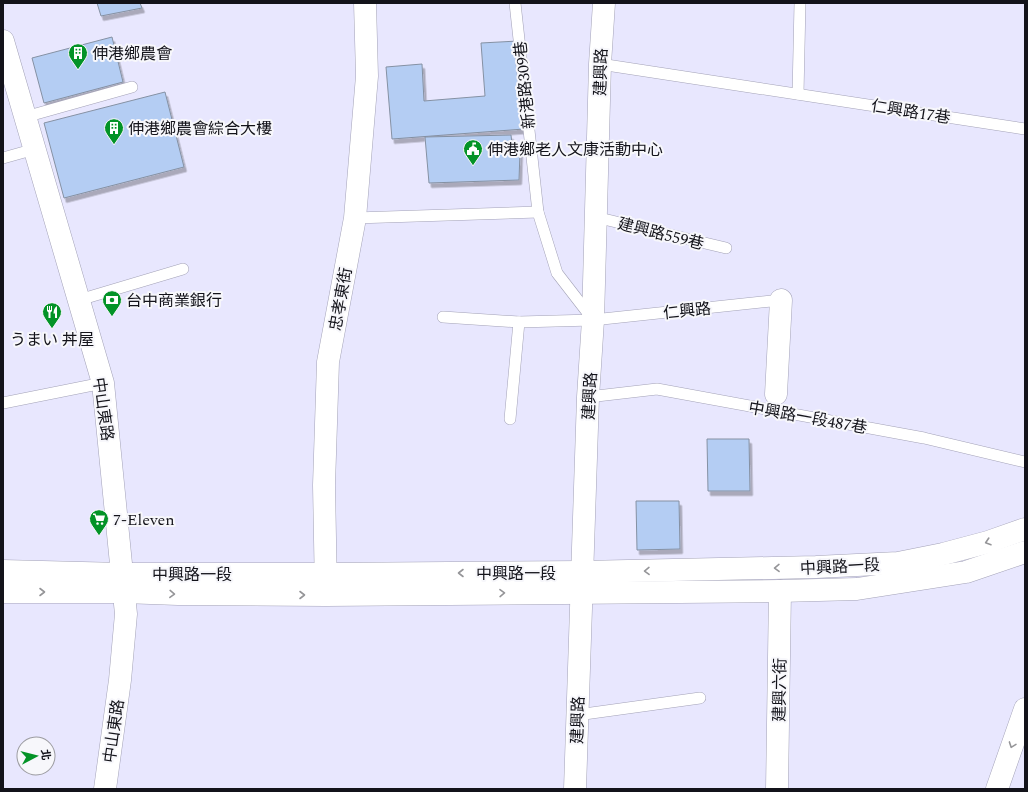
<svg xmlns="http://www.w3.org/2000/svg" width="1028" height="792" font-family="Spectral,'Noto Sans TC','Noto Sans JP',serif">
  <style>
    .building { fill: #b4cdf3; stroke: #8591a3; filter: url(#shadow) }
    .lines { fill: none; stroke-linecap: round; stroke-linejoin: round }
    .lane-casing { stroke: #a3a2b7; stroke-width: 12 }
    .street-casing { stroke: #a3a2b7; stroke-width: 23 }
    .secondary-casing { stroke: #a3a2b7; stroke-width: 23 }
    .primary-casing { stroke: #a3a2b7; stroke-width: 23 }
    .lane { stroke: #fff; stroke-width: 11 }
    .street { stroke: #fff; stroke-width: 22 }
    .secondary { stroke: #fff; stroke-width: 22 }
    .primary { stroke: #fff; stroke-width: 22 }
    .oneway { stroke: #959598 }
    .labels { text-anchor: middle; stroke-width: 4; stroke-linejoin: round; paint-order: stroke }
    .poi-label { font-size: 16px; fill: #13131a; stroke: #f7f7fb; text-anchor: start }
    .street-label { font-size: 16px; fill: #13131a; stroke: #f7f7fb }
  </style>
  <defs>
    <filter id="shadow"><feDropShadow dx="2.5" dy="4.5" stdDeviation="0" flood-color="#0004"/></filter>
  </defs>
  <rect width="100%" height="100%" fill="#e8e7fe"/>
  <g class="building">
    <polygon points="97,3 140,3 142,8 101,16"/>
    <polygon points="112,37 123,82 44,103 32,58"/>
    <polygon points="518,41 524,129 392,139 386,67 422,64 424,101 485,96 481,43"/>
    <polygon points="165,92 184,167 64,198 44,123"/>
    <polygon points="511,135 513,152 520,152 519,180 429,183 425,137"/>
    <polygon points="707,439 749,439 750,491 708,491"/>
    <polygon points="636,501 679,501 680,549 637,550"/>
  </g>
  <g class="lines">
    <g class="lane-casing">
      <g id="lane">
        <polyline points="515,3 538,212 557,273 591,317"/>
        <polyline points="600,64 1025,129"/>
        <polyline points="798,94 800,3"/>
        <polyline points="25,117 132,87"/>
        <polyline points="3,158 35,149"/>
        <polyline points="595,217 726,248"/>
        <polyline points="355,218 538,212"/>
        <polyline points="79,300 183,269"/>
        <polyline points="443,317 519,322 593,320 781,300"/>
        <polyline points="588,397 657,389 924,438 1025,462"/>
        <polyline points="3,403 103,383"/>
        <polyline points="510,419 519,322"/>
        <polyline points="577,715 700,698"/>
      </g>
    </g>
    <g class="street-casing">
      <g id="street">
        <polyline points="776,394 781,300"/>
        <polyline points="326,593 324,485 328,362 355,218 367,76 365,3"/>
        <polyline points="575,789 588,397 593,320 600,64 604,3"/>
        <polyline points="777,789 780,591"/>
      </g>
    </g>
    <g class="secondary-casing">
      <g id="secondary">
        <polyline points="3,41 103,383 126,614 120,680 105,789"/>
        <polyline points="3,571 122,574 325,574 582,572 816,567 898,563 943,554 988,542 1025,529"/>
        <polyline points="3,592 123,592 178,594 326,595 780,591 857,589 966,572 1025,552"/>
      </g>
    </g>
    <g class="primary-casing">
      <polyline id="primary" points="997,789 1025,709"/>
    </g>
    <use href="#lane" class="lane"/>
    <use href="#street" class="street"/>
    <use href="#secondary" class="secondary"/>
    <use href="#primary" class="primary"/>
  </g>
  <defs><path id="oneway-chevron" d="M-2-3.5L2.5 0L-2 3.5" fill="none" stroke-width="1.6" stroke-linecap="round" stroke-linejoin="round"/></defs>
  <g class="oneway">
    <use href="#oneway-chevron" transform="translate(988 542) rotate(162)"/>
    <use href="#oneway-chevron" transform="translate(777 568) rotate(179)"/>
    <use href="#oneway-chevron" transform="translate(647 571) rotate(179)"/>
    <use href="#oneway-chevron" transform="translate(461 573) rotate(180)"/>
    <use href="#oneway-chevron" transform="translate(42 592)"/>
    <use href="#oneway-chevron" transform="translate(502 593) rotate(-1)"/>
    <use href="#oneway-chevron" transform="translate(172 594) rotate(2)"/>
    <use href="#oneway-chevron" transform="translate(302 595)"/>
    <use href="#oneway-chevron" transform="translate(1012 745) rotate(110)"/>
  </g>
  <defs>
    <g id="building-pin" transform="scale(1)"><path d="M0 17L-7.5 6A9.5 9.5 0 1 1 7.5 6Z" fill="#039327" stroke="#f7f7fb"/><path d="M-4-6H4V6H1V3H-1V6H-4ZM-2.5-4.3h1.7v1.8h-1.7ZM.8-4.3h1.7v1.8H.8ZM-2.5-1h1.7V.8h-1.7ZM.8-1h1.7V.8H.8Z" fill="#fff"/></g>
    <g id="civic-pin" transform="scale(1)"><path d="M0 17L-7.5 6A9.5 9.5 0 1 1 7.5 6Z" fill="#039327" stroke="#f7f7fb"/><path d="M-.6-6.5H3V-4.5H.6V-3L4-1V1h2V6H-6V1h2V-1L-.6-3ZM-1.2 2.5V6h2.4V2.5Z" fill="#fff"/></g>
    <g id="bank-pin" transform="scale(1)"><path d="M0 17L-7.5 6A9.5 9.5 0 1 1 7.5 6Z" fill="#039327" stroke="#f7f7fb"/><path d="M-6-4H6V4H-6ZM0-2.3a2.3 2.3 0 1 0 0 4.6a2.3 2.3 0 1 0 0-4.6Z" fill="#fff"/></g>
    <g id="restaurant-pin" transform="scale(1)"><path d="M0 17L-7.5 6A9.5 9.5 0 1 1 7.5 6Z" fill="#039327" stroke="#f7f7fb"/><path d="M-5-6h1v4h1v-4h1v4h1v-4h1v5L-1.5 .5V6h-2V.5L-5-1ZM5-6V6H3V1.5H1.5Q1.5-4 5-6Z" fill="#fff"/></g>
    <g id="supermarket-pin" transform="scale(1)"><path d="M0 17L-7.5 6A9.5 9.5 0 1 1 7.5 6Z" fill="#039327" stroke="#f7f7fb"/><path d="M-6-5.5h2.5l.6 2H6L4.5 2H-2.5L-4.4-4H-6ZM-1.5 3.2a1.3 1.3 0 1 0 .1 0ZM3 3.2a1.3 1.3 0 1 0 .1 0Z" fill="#fff"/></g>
  </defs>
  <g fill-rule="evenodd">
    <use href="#building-pin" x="78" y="53"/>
    <use href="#building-pin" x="114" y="128"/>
    <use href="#civic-pin" x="473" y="149"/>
    <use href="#bank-pin" x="112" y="300"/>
    <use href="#restaurant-pin" x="52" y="312"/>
    <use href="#supermarket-pin" x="99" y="519"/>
  </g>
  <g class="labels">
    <g class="poi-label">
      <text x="92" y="59">伸港鄉農會</text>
      <text x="128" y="134">伸港鄉農會綜合大樓</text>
      <text x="487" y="155">伸港鄉老人文康活動中心</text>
      <text x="126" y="306">台中商業銀行</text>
      <text x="52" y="345" text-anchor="middle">うまい 丼屋</text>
      <text x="113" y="525">7-Eleven</text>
    </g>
    <g class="street-label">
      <text transform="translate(600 72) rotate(-88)" y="6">建興路</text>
      <text transform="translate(524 85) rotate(-96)" y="6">新港路309巷</text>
      <text transform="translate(911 111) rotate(9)" y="6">仁興路17巷</text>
      <text transform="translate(661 233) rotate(14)" y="6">建興路559巷</text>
      <text transform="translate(340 299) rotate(-80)" y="6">忠孝東街</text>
      <text transform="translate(687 310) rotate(-6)" y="6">仁興路</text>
      <text transform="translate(589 396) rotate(-87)" y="6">建興路</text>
      <text transform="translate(104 409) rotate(82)" y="6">中山東路</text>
      <text transform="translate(808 417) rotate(10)" y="6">中興路一段487巷</text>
      <text transform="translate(840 566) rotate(-3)" y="6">中興路一段</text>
      <text x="516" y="579">中興路一段</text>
      <text x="192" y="580">中興路一段</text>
      <text transform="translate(779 690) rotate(-89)" y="6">建興六街</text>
      <text transform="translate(577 720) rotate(-88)" y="6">建興路</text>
      <text transform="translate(113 731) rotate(-82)" y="6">中山東路</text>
    </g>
  </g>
  <rect width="1028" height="792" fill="none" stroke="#13131a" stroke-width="8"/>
  <g transform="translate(36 756) rotate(83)"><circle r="19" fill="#f7f7fb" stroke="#9c9ca1"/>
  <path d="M0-3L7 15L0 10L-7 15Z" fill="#039327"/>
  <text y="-6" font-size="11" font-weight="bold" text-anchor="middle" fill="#13131a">北</text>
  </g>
</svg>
